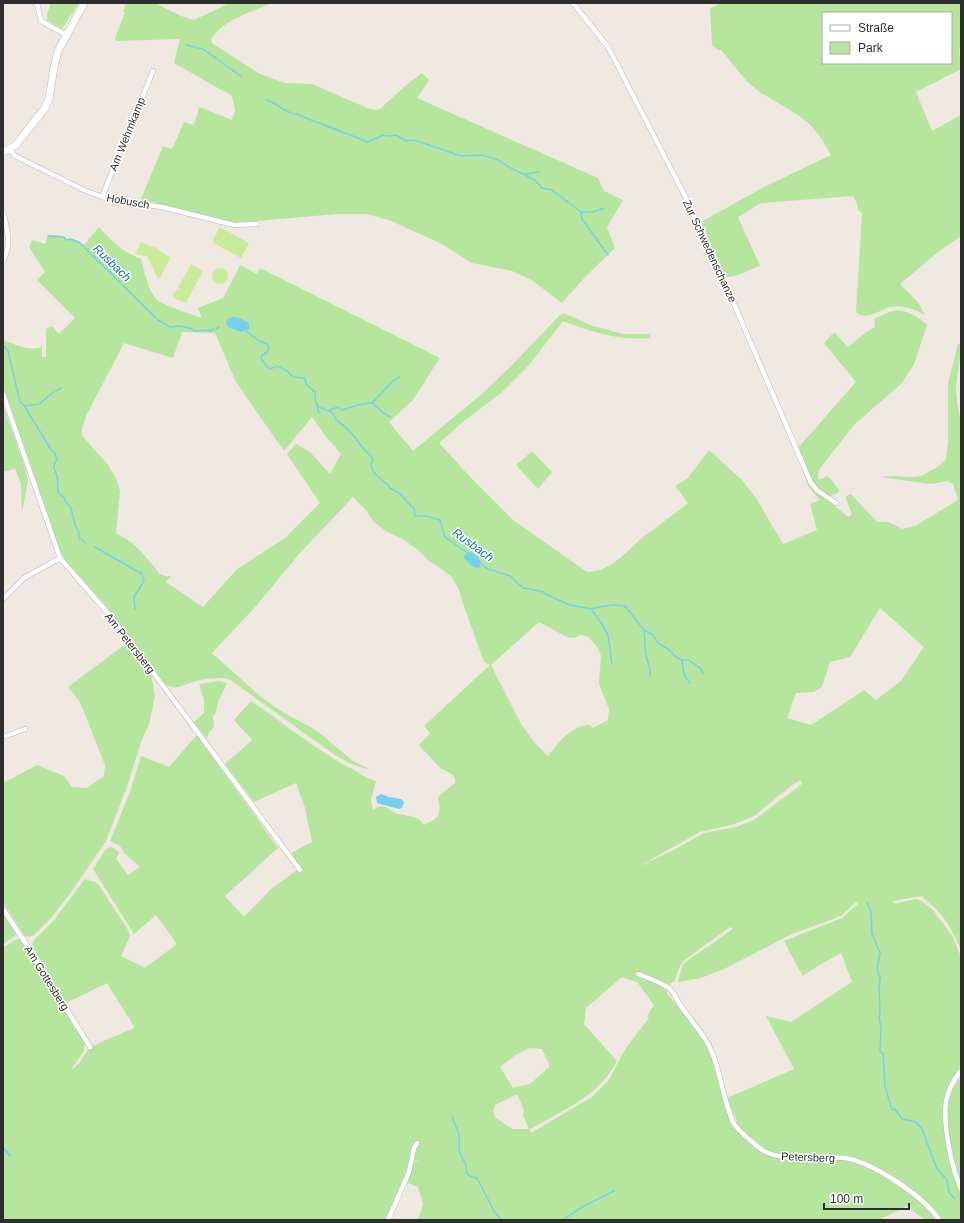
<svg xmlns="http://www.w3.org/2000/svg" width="964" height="1223" font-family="Arial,sans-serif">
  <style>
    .green { fill: #b6e59e; fill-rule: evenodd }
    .pitch { fill: #c9ec9a }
    .water { fill: #75cff0 }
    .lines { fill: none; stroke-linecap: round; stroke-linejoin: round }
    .stream { stroke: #75cff0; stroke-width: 1.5 }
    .street-casing { stroke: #b4b7c1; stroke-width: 5.5 }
    .secondary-casing { stroke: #b4b7c1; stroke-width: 8 }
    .street { stroke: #fff; stroke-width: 4.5 }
    .secondary { stroke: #fff; stroke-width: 7 }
    .labels { text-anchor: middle; stroke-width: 3; stroke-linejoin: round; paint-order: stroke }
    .street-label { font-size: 11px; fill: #2e2e2e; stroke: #fff }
    .water-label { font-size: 12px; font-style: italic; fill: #0d6fa3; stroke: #fff }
  </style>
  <rect width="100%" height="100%" fill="#efe9e1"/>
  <g class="green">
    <polygon points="51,3 79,3 62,29 47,20 47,14"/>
    <path d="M126,3h29l26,13 13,4 36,-17h42c-21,9 -48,16 -61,36l1,4 48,31 25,9 27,1 55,24 8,2 5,-1 24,-22 18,-14 7,7 -12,18 181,80 6,13 19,9 -16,27 8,21 -30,29 -23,26 -29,-22 -21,-10 -40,-8 -30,-19 -53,-24 -23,-6h-29l-102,9 -94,-24 22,-53 9,3 12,-27 10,3 5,-18 33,13 3,-10 -3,-14 -58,-33 6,-24 -64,2 -1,-3 10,-26 -2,-1z"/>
    <path d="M722,3h239v45l-2,1 2,20 -45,23 16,39 29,-16v121l-23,16 -38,32 17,17 8,14c-11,-6 -21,-10 -34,-8 -12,2 -24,15 -35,5l6,-99 -4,-3 -1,-7 -4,-7 -92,7 -23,14 22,49c-10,3 -25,12 -34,11l-25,-55 65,-36 65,-31c-7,-13 -15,-27 -28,-36 -16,-13 -36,-20 -52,-34 -11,-10 -20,-24 -30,-35h-3l-6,-5 -2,-37zM823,13h128v50h-128z"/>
    <path d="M99,227c14,15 22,24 42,32 3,11 7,31 15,40 7,7 36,15 46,19l-4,-10 25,-10 17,-33 17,9 3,-6 180,90 -28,43 -23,21 24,29 70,-58 30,-29 46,-48 4,-3 30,13 30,8h27v4c-30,3 -59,-6 -87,-17l-34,44 -28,28 -37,28 -25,22 35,38 39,39 74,52c29,-1 42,-26 64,-41 12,-9 25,-18 37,-28l-13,-17 12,-7 22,-29 33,30 14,18 27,46 34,-14 -7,-26 10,-4 -12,-14 -5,-16 4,-1 -9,-21 58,-66 -32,-39 10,-11 14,15 17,-14 10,-6 -1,-8c5,-2 10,-5 15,-7 14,-5 29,4 38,13l-13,39 -12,19 -48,42 -33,42 -3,5v7h4l5,-3 3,2 9,12v2l-8,4 -2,5 19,16 4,-3 -6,-15v-3l5,-2 26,28h12l13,7 13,-3 43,-26 -5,-16 -5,-3 -17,3 -51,-7 15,-1 17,1 9,-1 18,-10 7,-7 2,-17v-58l10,-40h3c0,14 -4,28 -5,43 0,13 3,25 5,37v527c-6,-15 -13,-30 -25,-42 -4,-4 -10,-8 -14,-13l-29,5 1,3 22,-5 6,2 11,9 20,27 8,20v109l-7,10 -9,24 3,54 4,19 9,22v25h-36l-18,-14 -28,14h-461l5,-16 -5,-17 -12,-5 5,-10 3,-10 7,-3 -11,3 -4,13 -21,45h-382v-272l14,-9h3l65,104 -1,8 -13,19c10,-5 13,-18 22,-24 13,-7 28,-12 42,-18l-28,-45 -41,20 -34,-57 1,-5 21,-21 31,-41 10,3 3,2 29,44 3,8 -9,20 24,12 32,-24 -21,-29 -22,19 -41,-65 13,-20 6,-2 7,5 -3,7 12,16 12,-8 -16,-14 -4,-7 -10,-5 21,-52 10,-33 28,11 28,-32 81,113 -53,48 19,21 27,-28 30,-22 -10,-14 21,-11 -7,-34 -9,-25 -42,19 -29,-38 27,-24 -18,-20 17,-19c34,23 66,50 103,69 9,5 11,8 22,11l-5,19 2,10c3,-2 7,-5 12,-3 4,1 7,5 11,6 10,4 22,1 28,12 15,-7 18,-10 14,-27l2,-3 15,-12v-4l-3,-5 -12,-6 -21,-23 11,-12 -6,-7 66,-61 -6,-3 -22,-61 -3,-11 -7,-13 -9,-7 -14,-9 -11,-11 -15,-11 -16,-7 -13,-10 -10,-14 -11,-11 -54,57 -42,51 -45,48 49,44 23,16 32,17 37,31 14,7 2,2 -20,-7 -14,-8 -106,-76c-10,-2 -22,-1 -32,2 -11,2 -19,10 -31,4l-59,-78 -42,-47 -4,-7 -58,-167v-46c11,4 26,12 38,7l1,-5v15h4v-28l6,-3 7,8 16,-16 -38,-38 8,-8 -16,-25 3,-7 13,4 3,-9 15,1 3,3 10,1 8,5zM182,332l33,1 21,49 48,69 28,-34 12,17 17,20 -11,20 -20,-22 -14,-8 -9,10 33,49 -35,35 -48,31 -34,38 -37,-25 5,-6h-6l-5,-2c-14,-16 -23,-32 -44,-40l4,-43 -4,-13 -8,-13 -22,-25 -4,-5v-7l5,-14 37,-71 49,15zM880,608l44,39 -23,34 -25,19 -12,-10 -53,35 -24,-7 9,-25 17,-1 9,-5 8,-25 20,-5zM539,622l28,15 6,1 8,-3 7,2 10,11 3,8 -2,28 10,25 -1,11 -15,8 -3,-3c-17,-1 -32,18 -42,31l-14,-14 -13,-18 -30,-59zM800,780l2,4 -48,36 -18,7 -32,6 -32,18 -34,16 62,-35 35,-8 19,-8 37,-30zM856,902l2,2 -16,14 -58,23 13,25 6,10 13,-9 25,-14 11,29 -61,40 -25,-6 28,53 -67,29 10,23h-6l-10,-29 -11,-41 -16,-25 -27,-33 4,-10 4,-2 4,-13 4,-7 47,-34 3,2 -49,34 -3,6 -3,12 1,1 22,-4 23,-9 68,-35 49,-18zM622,977l15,5 17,23 -7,11 2,2 -23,30 -18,33 -16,16 -61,36 -1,-4c32,-18 69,-33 87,-68l-33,-37 2,-16zM529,1048l13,1 7,15v3l-19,17 -17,4 -13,-21 14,-11zM517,1094l7,16 -1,5 6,14h-17l-16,-11 -3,-6 2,-7z"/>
    <polygon points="3,405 26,470 28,481 22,512 21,484 15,469 3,472"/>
    <polygon points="532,451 552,472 538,489 516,465"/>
    <polygon points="127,643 151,675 155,696 149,724 141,742 127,787 106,841 69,895 51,918 33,936 27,937 24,935 3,902 3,783 37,765 64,776 72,787 87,788 104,776 105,765 80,702 68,687"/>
    <polygon points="219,681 227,683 218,702 215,715 213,716 214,727 209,732 207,739 194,722 204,713 204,700 199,684"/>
    <polygon points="3,913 16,932 15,936 3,944"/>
    <path d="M961,1077v105c-8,-17 -15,-55 -13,-74 1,-11 5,-23 13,-31z"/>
  </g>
  <g class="pitch">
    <polygon points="220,227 249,243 241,258 212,242"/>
    <polygon points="141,242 156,248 170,258 159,279 158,279 147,256 135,254"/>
    <polygon points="191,264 203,271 186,303 176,299 173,295 178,288 182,290 178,287"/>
    <circle cx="220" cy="276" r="8"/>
  </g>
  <g class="water">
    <polygon points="234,317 239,318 249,323 249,329 241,332 228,327 226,322 227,319"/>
    <polygon points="470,552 477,556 481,562 479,568 472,566 464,558 464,555"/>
    <polygon points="381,794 389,797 401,799 404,802 402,808 399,809 377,803 376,797"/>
  </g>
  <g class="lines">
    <g class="stream">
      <polyline points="186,45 203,49 242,77"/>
      <path d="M266,100c13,3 17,13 30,14l72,28 15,-7 6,1 7,-1 10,6 8,-1 47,16 21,-1 16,5 9,6 28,14 7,8 10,2 29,22 1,7 26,36"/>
      <polyline points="525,174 539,172"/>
      <polyline points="581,212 593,212 604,208"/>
      <polyline points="48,236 64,237 66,240 71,239 80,243 156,318"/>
      <polyline points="158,320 170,327 180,326 189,328 195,331 208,330 211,331 213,329"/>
      <polyline points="216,329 219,327"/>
      <path d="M245,330l14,11 8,3 2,5 -3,4 -4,2 -1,3 6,9 3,2 7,-3 10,5 6,6 12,1 1,6 9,8v7l3,8c8,3 15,3 18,13 13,8 18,16 26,27 4,5 8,7 11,12l-2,4 1,6 4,6 12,10 2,3 12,7 3,5 9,9 1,7h11l14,4 5,17 24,17"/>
      <path d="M3,345l5,6 12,51 4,3 27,45 4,3v3l2,2 -3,8c0,4 2,6 3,10 3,10 -4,16 8,22v3l6,7 4,17 4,8v5l8,6"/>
      <polyline points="56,391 61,388"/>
      <path d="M372,403c6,5 12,11 18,14"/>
      <polyline points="24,406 39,404 54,392"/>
      <polyline points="318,408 318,411 320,413"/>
      <polyline points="330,410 338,407 342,410 358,405 372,403 393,381 400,377"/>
      <polyline points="95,547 142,574 144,581 134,597 135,609"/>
      <polyline points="481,564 486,568 510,576 523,588 544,592 545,594 570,605 591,609 599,607 614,605 625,606 644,630 653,635 658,643 668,649 676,657 682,660 689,660 700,668 704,674"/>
      <polyline points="592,610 601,623 608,635 612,664"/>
      <polyline points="644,630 646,655 650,670 650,676"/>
      <polyline points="682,660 684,674 690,683"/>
      <polyline points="867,903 871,911 872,934 880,953 877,969 880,977 879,988 880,1012 879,1018 881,1028 880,1052 883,1053 885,1086 892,1110 895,1109 902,1119 916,1122 922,1129 937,1169 947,1180 949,1192 955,1199"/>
      <polyline points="452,1117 459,1134 459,1151 466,1165 467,1173 470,1176 477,1178 495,1213 502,1220"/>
      <polyline points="3,1147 10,1156"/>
      <polyline points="563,1220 582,1207 614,1191"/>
    </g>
    <g class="street-casing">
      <g id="street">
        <polyline points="37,3 41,21 66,35"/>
        <polyline points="573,3 608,47 686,198 725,283 811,483 818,491 836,503"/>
        <polyline points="10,149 15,156 84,190 102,197 126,202 162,207 234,225 257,224"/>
        <polyline points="102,197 153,71"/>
        <path d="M3,211c4,18 9,34 0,50"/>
        <polyline points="3,394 60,558 112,618 167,691 300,870"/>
        <polyline points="3,599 24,578 60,558"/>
        <polyline points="3,737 25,729"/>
        <polyline points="3,909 26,944 90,1047"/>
        <path d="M638,974c11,4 21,8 31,14 4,3 7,10 10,15 10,16 25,30 32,47 9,20 11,43 19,64 1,4 2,8 5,11 5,7 21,21 29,26 16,11 60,5 80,7 27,3 81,39 95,62"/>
        <path d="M961,1071c-7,8 -13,19 -15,30 -3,25 5,65 15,88"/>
        <polyline points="388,1220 409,1172 414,1148 417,1143"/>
      </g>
    </g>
    <g class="secondary-casing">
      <polyline id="secondary" points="3,152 15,146 19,141 45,108 49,99 54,67 58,51 84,3"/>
    </g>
    <use href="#street" class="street"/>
    <use href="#secondary" class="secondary"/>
  </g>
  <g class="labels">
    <g class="street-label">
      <text transform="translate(127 134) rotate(-68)" y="4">Am Wehmkamp</text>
      <text transform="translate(128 201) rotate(10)" y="4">Hobusch</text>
      <text transform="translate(710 251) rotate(65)" y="4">Zur Schwedenschanze</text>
      <text transform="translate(130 643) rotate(52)" y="4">Am Petersberg</text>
      <text transform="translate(47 978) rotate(58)" y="4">Am Gottesberg</text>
      <text transform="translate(808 1157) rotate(2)" y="4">Petersberg</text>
    </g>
    <g class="water-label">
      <text transform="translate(112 263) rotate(44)" y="4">Rusbach</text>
      <text transform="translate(473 545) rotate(36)" y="4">Rusbach</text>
    </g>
  </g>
  <rect width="964" height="1223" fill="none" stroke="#2e2e2e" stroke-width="8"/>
  <rect x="822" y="12" width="130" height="52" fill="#ffffff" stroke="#ababab"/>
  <rect x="830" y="25" width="20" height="6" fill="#ffffff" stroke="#ababab"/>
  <text x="858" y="32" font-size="12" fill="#2e2e2e">Straße</text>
  <rect x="830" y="42" width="20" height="12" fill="#b6e59e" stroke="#ababab"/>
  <text x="858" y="52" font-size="12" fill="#2e2e2e">Park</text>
  <path d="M824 1203v6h85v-6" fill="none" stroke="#2e2e2e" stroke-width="2"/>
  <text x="830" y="1203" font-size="12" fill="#2e2e2e" stroke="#ffffff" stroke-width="3" paint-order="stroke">100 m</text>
</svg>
